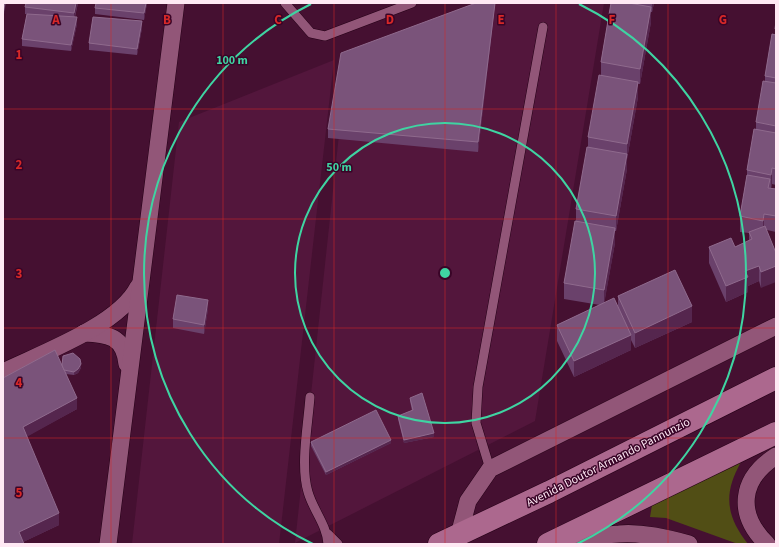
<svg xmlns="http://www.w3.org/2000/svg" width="779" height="547" font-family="'Source Sans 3',sans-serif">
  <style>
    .built { fill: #53163c }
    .green { fill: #514e15 }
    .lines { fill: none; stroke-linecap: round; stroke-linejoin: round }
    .lane-casing { stroke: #250117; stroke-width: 10 }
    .street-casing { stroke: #250117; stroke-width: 18 }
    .primary-casing { stroke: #250117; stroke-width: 23 }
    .lane { stroke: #925678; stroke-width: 9 }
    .street { stroke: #925678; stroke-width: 17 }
    .primary { stroke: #ac688e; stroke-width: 22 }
    .wall { fill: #6a416b }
    .shaded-wall { fill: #55264e }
    .building { fill: #7a537a; stroke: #8f6a8d }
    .grid { fill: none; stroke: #d62828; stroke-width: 1; stroke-opacity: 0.55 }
    .ring { fill: none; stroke: #3fd4a2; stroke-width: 2 }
    .labels { text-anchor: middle; stroke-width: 3; stroke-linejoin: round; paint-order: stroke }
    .street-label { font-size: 12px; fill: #ffe9f4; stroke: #390427 }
    .grid-label { font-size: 13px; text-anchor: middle; font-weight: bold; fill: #d62828; stroke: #390427; stroke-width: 3; stroke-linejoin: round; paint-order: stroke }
    .centre { fill: #3fd4a2; stroke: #390427; stroke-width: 2 }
    .ring-label { font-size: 12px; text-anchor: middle; font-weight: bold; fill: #3fd4a2; stroke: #390427; stroke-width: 3; stroke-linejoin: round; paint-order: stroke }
  </style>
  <rect width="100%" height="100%" fill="#451031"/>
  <g class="built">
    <polygon points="474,3 604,3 535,421 295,543 348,51"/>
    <polygon points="334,60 279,544 132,544 179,122"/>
  </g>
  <path class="green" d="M741,462c-18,32 -15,54 7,82h-10l-72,-26 -16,-1 2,-12z"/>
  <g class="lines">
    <g class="lane-casing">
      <g id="lane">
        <polyline points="285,3 311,33 325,36 412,3"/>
        <path d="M310,397c-2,28 -10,68 -2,95 5,18 19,33 20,52"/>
        <polyline points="490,469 476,423 478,387 543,27"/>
        <polyline points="328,534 338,544"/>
      </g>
    </g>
    <g class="street-casing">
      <g id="street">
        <path d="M84,333c24,1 40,3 43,31"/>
        <path d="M3,372c39,-19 116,-47 135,-85"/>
        <polyline points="459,535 468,501 490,469 776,326"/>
        <polyline points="108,544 176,3"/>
        <path d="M561,544c19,-5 39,-9 58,-10 23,-2 48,4 70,10"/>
        <path d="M767,544c-31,-30 -27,-65 9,-88"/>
      </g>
    </g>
    <g class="primary-casing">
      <g id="primary">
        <polyline points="439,544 549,492 776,378"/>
        <polyline points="548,544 776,433"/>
      </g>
    </g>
    <use href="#lane" class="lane"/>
    <use href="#street" class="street"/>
    <use href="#primary" class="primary"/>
  </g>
  <g class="wall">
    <polygon points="78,3 75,17 77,24 71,51 22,46 22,39 27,14 25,14 25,7"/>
    <polygon points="147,3 144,20 95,14 95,8"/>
    <polygon points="495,3 478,152 328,138 328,129"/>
    <polygon points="611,3 654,3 652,12 651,12 651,22 640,84 638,84 638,97 627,159 627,169 616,231 615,231 615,243 604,303 618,307 618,296 692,322 635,348 631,340 631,350 574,377 557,341 557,325 600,305 564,299 564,283 576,221 576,209 588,147 588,137 601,75 601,62"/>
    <polygon points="776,21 776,185 772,184 771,188 776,189 776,232 767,230 761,288 759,281 748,286 748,292 726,302 709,263 709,247 735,247 749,241 749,233 740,232 740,216 747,175 747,170 756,129 756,122 765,81 765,76 775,35 775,29"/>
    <polygon points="142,28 137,55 89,50 89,43"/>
    <polygon points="208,309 204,334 173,328 173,319"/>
    <polygon points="62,365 81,368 78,373 74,375 66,374 77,409 27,436 59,525 23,542 3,544 3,378"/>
    <polygon points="410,398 434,437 404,443 398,419 398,416 412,411 410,401"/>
    <polygon points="311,442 391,443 326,475 311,446"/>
  </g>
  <g class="shaded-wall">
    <polygon points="5,3 6,3 3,20 3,14"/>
    <polygon points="76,3 78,3 74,19 74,13"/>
    <polygon points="146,3 147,3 144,20 144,13"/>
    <polygon points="495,3 495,5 478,152 478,142"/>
    <polygon points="652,3 654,3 652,12"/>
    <polygon points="651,7 651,22 640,84 640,69"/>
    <polygon points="77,17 77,24 71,51 71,45"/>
    <polygon points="142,21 142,28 137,55 137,49"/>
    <polygon points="638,82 638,97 627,159 627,144"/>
    <polygon points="627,154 627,169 616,231 616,216"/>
    <polygon points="772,168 772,184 771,190 771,175"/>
    <polygon points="764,214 764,230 763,236 763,221"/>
    <polygon points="615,228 615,243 604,305 604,290"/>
    <polygon points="759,266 759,281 748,286 748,292 726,302 726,286 745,271"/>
    <polygon points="776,266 776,282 761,288 761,272"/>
    <polygon points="208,300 208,309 204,334 204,325"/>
    <polygon points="692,306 692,322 635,348 635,333"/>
    <polygon points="631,335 631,350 574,377 574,361"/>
    <polygon points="81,364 81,368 78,373 74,375 74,372"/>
    <polygon points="77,398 77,409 23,439 23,427"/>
    <polygon points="434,433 434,437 404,443 404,440"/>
    <polygon points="391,440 391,443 326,475 326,472"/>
    <polygon points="59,513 59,525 19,544 19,532"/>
  </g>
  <g class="building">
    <polygon points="3,3 5,3 3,14"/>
    <polygon points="26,3 76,3 74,13 25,7"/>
    <polygon points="96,3 146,3 144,13 95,8"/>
    <polygon points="476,3 495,3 478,142 328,129 341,53"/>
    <polygon points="611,3 629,3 651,7 640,69 601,62"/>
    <polygon points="27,14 77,17 71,45 22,39"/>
    <polygon points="93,17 142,21 137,49 89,43"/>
    <polygon points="776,21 776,30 775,29"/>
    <polygon points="772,34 776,35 776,78 765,76"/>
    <polygon points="599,75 638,82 627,144 588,137"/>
    <polygon points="763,81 776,83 776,126 756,122"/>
    <polygon points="754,129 776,133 776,169 772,168 771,175 747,170"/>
    <polygon points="587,147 627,154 616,216 576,209"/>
    <polygon points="747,175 770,179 768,188 776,189 776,216 764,214 763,221 740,216"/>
    <polygon points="575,221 615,228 604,290 564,283"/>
    <polygon points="765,226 776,253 776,266 761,272 759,266 745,271 748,277 726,286 709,247 731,238 735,247 752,239 749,232"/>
    <polygon points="675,270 692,306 635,333 618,296"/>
    <polygon points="177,295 208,300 204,325 173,319"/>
    <polygon points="614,298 631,335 574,361 557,325"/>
    <polygon points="55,350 77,398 23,427 59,513 19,532 24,544 3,544 3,378"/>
    <polygon points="73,353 80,359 81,364 78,369 74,372 64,370 62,365 63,356"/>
    <polygon points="422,393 434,433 404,440 398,416 413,410 410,398"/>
    <polygon points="376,410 391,440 326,472 311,442"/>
  </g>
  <path class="grid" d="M111,3v541M223,3v541M334,3v541M445,3v541M556,3v541M668,3v541M3,109h773M3,219h773M3,328h773M3,438h773"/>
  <g class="ring">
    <circle cx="445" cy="273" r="150"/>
    <path d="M313 544A301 301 0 0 1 311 4M579 4A301 301 0 0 1 577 544"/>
  </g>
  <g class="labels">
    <g class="street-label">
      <text transform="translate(608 462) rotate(-27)" y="4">Avenida Doutor Armando Pannunzio</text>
    </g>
  </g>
  <g class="grid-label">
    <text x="56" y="24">A</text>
    <text x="167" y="24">B</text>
    <text x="278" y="24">C</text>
    <text x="390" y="24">D</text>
    <text x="501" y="24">E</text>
    <text x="612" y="24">F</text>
    <text x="723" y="24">G</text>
    <text x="19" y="59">1</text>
    <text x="19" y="169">2</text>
    <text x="19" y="278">3</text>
    <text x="19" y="387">4</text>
    <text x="19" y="497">5</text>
  </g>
  <circle cx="445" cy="273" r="6" class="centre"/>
  <g class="ring-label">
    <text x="232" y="64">100 m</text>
    <text x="339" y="171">50 m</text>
  </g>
  <rect width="779" height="547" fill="none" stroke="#ffe9f4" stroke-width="8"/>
</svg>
